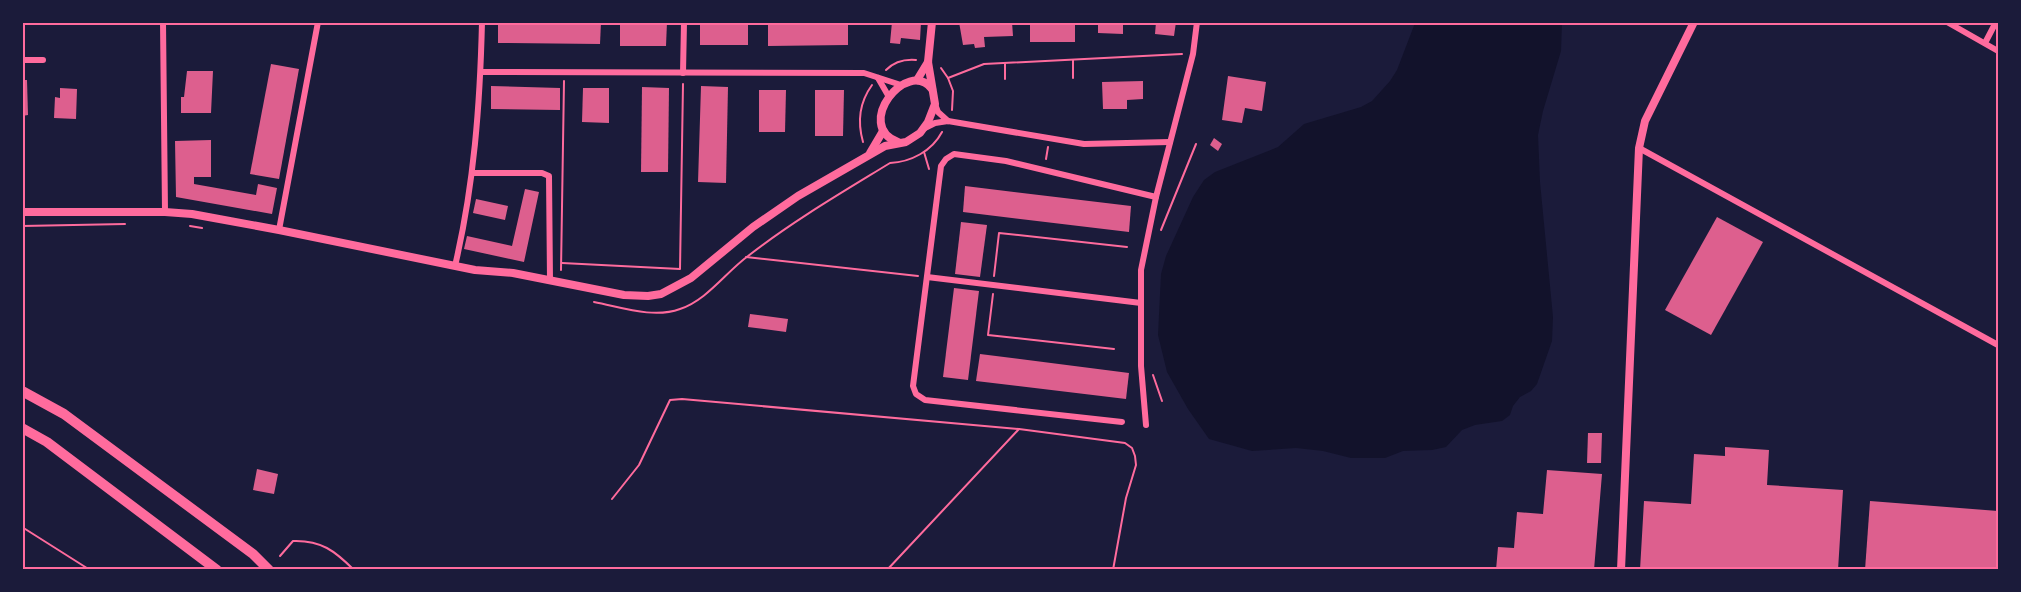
<svg xmlns="http://www.w3.org/2000/svg" width="2021" height="592" font-family="Roboto,sans-serif">
  <style>
    .water { fill: #12122b }
    .building { fill: #dd5f8e }
    .lines { fill: none; stroke-linecap: round; stroke-linejoin: round }
    .path { stroke: #ff6b9d; stroke-width: 2 }
    .minor { stroke: #ff6b9d; stroke-width: 6 }
    .tertiary { stroke: #ff6b9d; stroke-width: 8 }
    .motorway { stroke: #ff6b9d; stroke-width: 10 }
    .neatline { fill: none; stroke: #ff6b9d; stroke-width: 2 }
  </style>
  <rect width="100%" height="100%" fill="#1b1b3a"/>
  <polygon class="water" points="1415,23 1562,23 1561,51 1543,111 1538,135 1540,182 1553,317 1552,341 1537,384 1531,391 1520,397 1513,406 1510,415 1502,421 1475,425 1462,430 1446,447 1432,450 1403,451 1385,458 1351,458 1323,451 1296,448 1252,451 1209,439 1188,409 1167,372 1158,335 1161,274 1166,256 1193,197 1204,180 1215,172 1278,147 1304,124 1361,107 1372,101 1390,81 1397,70"/>
  <g class="building">
    <polygon points="498,22 601,22 600,44 498,43"/>
    <polygon points="620,22 667,22 666,46 620,46"/>
    <rect x="700" y="22" width="48" height="23"/>
    <polygon points="768,22 848,22 848,45 768,46"/>
    <polygon points="892,22 921,22 920,40 901,38 900,44 890,43"/>
    <polygon points="959,22 1012,22 1013,36 984,37 985,47 975,48 974,44 963,45"/>
    <rect x="1030" y="22" width="45" height="20"/>
    <polygon points="1098,22 1123,22 1123,34 1098,33"/>
    <polygon points="1156,22 1176,22 1174,36 1155,34"/>
    <polygon points="271,64 299,69 279,179 250,174"/>
    <polygon points="187,71 213,71 211,113 181,113 181,97 184,97"/>
    <polygon points="1228,76 1266,82 1262,111 1245,108 1242,123 1222,120"/>
    <polygon points="22,80 27,80 28,115 22,116"/>
    <polygon points="1143,81 1143,99 1127,100 1127,109 1103,109 1102,82"/>
    <polygon points="491,86 560,88 560,110 491,109"/>
    <polygon points="701,86 728,87 726,183 698,182"/>
    <polygon points="642,87 669,88 668,172 641,172"/>
    <polygon points="60,88 77,89 76,119 54,118 55,97 60,98"/>
    <polygon points="583,88 609,88 609,123 582,122"/>
    <polygon points="759,90 786,90 785,132 759,132"/>
    <polygon points="815,90 844,90 843,136 815,136"/>
    <polygon points="1214,138 1222,144 1218,151 1210,145"/>
    <polygon points="211,140 211,177 194,177 194,184 256,195 258,184 277,188 272,214 176,197 175,141"/>
    <polygon points="965,186 1131,206 1129,232 963,212"/>
    <polygon points="525,189 539,192 524,262 464,249 467,236 512,246"/>
    <polygon points="476,199 508,206 505,220 473,213"/>
    <polygon points="1717,217 1763,242 1711,335 1665,310"/>
    <polygon points="961,222 987,225 980,277 955,274"/>
    <polygon points="954,288 979,291 968,380 943,377"/>
    <polygon points="750,314 788,319 786,332 748,327"/>
    <polygon points="980,354 1129,373 1126,399 976,381"/>
    <polygon points="1588,433 1602,433 1601,463 1587,463"/>
    <polygon points="1725,447 1769,450 1767,485 1843,490 1838,570 1640,570 1644,501 1691,504 1694,454 1725,456"/>
    <polygon points="257,469 278,474 274,494 253,490"/>
    <polygon points="1547,470 1602,474 1594,570 1496,570 1498,547 1514,548 1517,512 1543,514"/>
    <polygon points="1870,501 1998,511 1998,570 1865,570"/>
  </g>
  <g class="lines">
    <g class="path">
      <polyline points="1073,60 1073,78"/>
      <polyline points="1005,64 1005,79"/>
      <polyline points="941,68 948,78"/>
      <path d="M886,70c8,-8 18,-11 30,-10"/>
      <polyline points="952,110 953,91 948,78 984,64 1182,54"/>
      <path d="M863,142c-6,-21 -4,-39 9,-57"/>
      <polyline points="924,152 929,169"/>
      <polyline points="1046,159 1048,147"/>
      <polyline points="22,226 125,224"/>
      <polyline points="190,226 202,228"/>
      <polyline points="1161,230 1196,144"/>
      <polyline points="746,257 918,276"/>
      <polyline points="562,263 680,269 683,84"/>
      <polyline points="561,270 564,81"/>
      <polyline points="994,276 999,233 1127,247"/>
      <polyline points="993,294 988,335 1114,349"/>
      <path d="M594,302c27,5 59,17 86,7 27,-9 45,-36 68,-53 45,-35 93,-63 142,-93 21,-1 42,-12 52,-31"/>
      <polyline points="1153,375 1162,401"/>
      <polyline points="612,499 639,465 670,400 682,399 1019,429 1125,443 1132,448 1135,456 1136,465 1126,498 1113,570"/>
      <polyline points="22,527 90,570"/>
      <path d="M280,556l13,-15c28,-1 42,10 61,29"/>
      <polyline points="887,570 1019,429"/>
    </g>
    <g class="minor">
      <polyline points="163,22 165,212"/>
      <polyline points="1947,22 1998,51"/>
      <polyline points="1985,43 1996,22"/>
      <polyline points="22,60 43,60"/>
      <polyline points="481,72 864,73 901,85"/>
      <polyline points="683,73 684,22"/>
      <polyline points="878,78 889,97"/>
      <polyline points="935,104 938,112 948,121"/>
      <polyline points="925,128 935,123 948,121 1084,144 1170,142"/>
      <polyline points="1639,148 1998,345"/>
      <polyline points="473,173 542,173 549,176 550,280"/>
      <polyline points="279,230 318,22"/>
      <path d="M455,266c19,-81 25,-161 27,-244"/>
      <polyline points="927,277 1141,303"/>
      <polyline points="1122,422 925,400 916,394 913,386 941,166 946,159 954,154 1006,161 1156,197 1193,54 1197,22"/>
      <polyline points="1146,425 1141,366 1141,270 1156,197"/>
    </g>
    <g class="tertiary">
      <polyline points="917,80 928,62"/>
      <path d="M898,142c-45,-16 9,-85 34,-53"/>
      <polyline points="870,153 883,131"/>
      <polyline points="22,212 165,212 192,214 279,230 475,270 513,273 624,295 648,296 661,294 691,278 753,227 798,196 885,146 906,142 920,133 928,122 935,104 928,62 932,22"/>
      <polyline points="1621,570 1639,148 1645,121 1694,22"/>
    </g>
    <g class="motorway">
      <polyline points="22,391 64,414 253,554 269,570"/>
      <polyline points="22,428 47,442 217,570"/>
    </g>
  </g>
  <rect width="2021" height="592" fill="none" stroke="#1b1b3a" stroke-width="48"/>
  <rect x="24" y="24" width="1973" height="544" class="neatline"/>
</svg>
